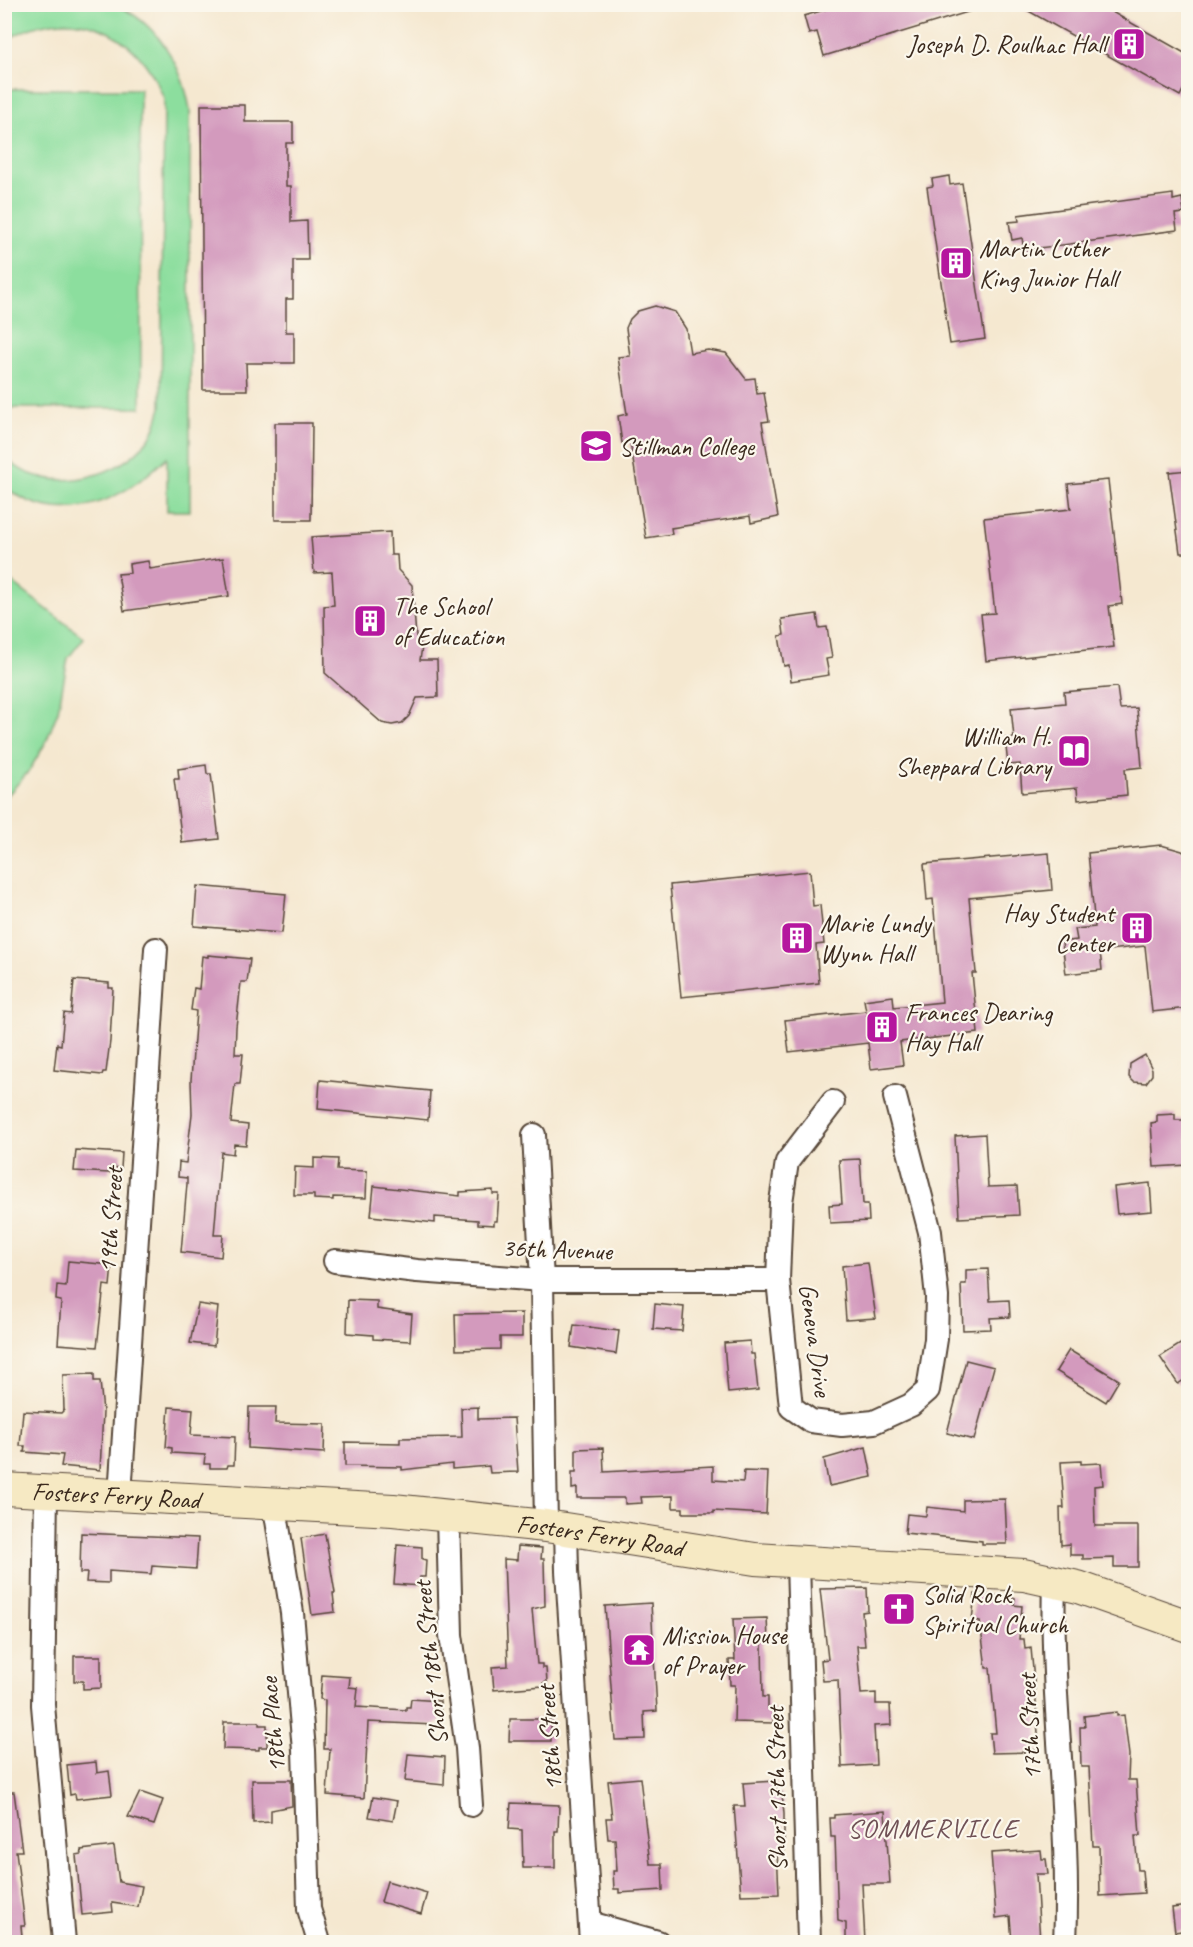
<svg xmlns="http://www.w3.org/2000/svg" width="1193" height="1947" font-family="Caveat,sans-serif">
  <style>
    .green { fill: #8cde9e; stroke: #64845e; stroke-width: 1.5 }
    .building { fill: #d39abd }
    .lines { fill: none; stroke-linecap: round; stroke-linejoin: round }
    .street-casing { stroke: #574639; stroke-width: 26 }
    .secondary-casing { stroke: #574639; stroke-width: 34 }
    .street { stroke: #fff; stroke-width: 22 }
    .secondary { stroke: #f6e9c3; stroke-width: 32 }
    .labels { text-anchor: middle; stroke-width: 4.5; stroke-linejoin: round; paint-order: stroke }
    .poi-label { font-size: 26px; fill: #3b2a1e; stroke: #fbf7ec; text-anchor: start }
    .street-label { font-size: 26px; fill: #3b2a1e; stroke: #fbf7ec }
    .neighbourhood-label { font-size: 27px; letter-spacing: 1.5px; fill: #705156; stroke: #fbf7ec }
  </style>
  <rect width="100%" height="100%" fill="#fbf7ec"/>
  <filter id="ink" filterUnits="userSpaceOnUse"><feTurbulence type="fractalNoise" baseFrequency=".0167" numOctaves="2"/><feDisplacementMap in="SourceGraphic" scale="12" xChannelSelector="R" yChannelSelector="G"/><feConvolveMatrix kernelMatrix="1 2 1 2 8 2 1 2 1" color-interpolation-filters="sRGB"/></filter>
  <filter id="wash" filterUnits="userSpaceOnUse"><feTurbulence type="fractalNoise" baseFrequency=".008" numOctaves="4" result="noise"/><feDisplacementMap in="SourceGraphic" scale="24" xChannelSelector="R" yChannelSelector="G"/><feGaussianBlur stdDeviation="1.35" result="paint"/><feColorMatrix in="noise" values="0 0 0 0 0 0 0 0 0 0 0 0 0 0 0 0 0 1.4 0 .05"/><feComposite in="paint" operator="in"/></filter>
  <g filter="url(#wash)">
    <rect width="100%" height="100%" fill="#f5e8d0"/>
    <g class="green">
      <path d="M14,4h98c45,16 71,63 78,106v401h-23v-54c-35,35 -83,64 -134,46 -9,-3 -19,-10 -28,-15v-30c7,5 15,12 23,15 42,17 99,0 124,-39 4,-7 6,-18 9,-26l3,-309c-26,-71 -95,-99 -159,-58v-29z"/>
      <polygon points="4,89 140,89 141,408 5,408"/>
      <polygon points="5,577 84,638 68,658 58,711 46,742 29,771 5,798"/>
    </g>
    <g id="blocks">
      <g class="building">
        <polygon points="844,4 981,4 981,8 824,56 817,32 809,34 804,16"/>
        <polygon points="1016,4 1098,4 1188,55 1188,80 1180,96"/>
        <polygon points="201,105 245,105 245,122 293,122 293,143 286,143 286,186 291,186 291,222 307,221 308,260 293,260 293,299 286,299 286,332 294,332 294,363 246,363 247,390 203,390"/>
        <polygon points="949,176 950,185 962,183 985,339 950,344 927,187 933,186 932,179"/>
        <polygon points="1173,194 1173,200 1182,198 1184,213 1175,214 1177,230 1024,250 1022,238 1012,240 1009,222 1019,221 1018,215"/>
        <polygon points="655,306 675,312 686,329 690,353 708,350 726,353 746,379 755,378 757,394 764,393 769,421 762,422 778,517 751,523 750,516 671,528 672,534 646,538 630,442 622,443 618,416 627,414 618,357 630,356 626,328 630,319 638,311"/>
        <polygon points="275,423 312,423 311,520 275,520"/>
        <polygon points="1188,470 1188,553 1180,553 1169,472"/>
        <polygon points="1108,480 1122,604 1109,606 1114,647 986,661 981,614 995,613 984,518 1071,509 1068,484"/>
        <polygon points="390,532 391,555 397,555 398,570 412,585 416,636 422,647 420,660 437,660 438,697 417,698 409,716 402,723 392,725 382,723 325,673 324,606 334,605 332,572 314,573 311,537"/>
        <polygon points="223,558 229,596 124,611 118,574 130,573 129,564 148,561 150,569"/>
        <polygon points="817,614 819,628 827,627 832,658 826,659 829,675 791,681 789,665 784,666 779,636 784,635 782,619"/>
        <polygon points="1117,687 1120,709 1137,708 1142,767 1125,769 1127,795 1078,800 1077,788 1022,793 1020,764 1008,765 1005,738 1014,738 1011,708 1065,703 1064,692"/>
        <polygon points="206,765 207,774 211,774 219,839 182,843 174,779 179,779 178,769"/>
        <polygon points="1161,845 1182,851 1188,856 1188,1008 1152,1012 1145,946 1100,951 1102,970 1066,974 1062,942 1077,940 1075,929 1095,927 1088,853"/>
        <polygon points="1049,853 1052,890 969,898 976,973 972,973 978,1033 900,1042 903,1065 871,1069 868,1043 789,1052 785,1020 866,1011 864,1000 893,996 894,1007 942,1002 933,899 927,900 924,864"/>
        <polygon points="810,871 813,906 820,905 824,944 816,945 819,983 681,997 670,885"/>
        <polygon points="197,886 286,894 282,933 194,926"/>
        <polygon points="208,955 250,959 247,982 241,982 236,1027 235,1054 243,1054 240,1084 235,1084 231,1123 248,1125 246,1145 234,1144 233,1154 221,1152 214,1235 223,1235 221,1257 181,1252 187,1184 187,1178 178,1177 179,1162 186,1163 192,1114 191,1080 196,1011 191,1010 194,988 199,989 202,956 208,957"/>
        <polygon points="74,980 109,983 109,988 113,988 110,1041 106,1072 103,1072 102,1075 54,1070 57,1044 61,1045 64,1013 71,1014"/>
        <polygon points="1145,1055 1152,1069 1152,1075 1146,1083 1134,1082 1129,1077 1130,1064"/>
        <polygon points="320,1080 430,1091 428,1120 318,1109"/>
        <polygon points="1175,1114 1175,1120 1188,1120 1188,1165 1154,1167 1151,1123 1157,1122 1157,1115"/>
        <polygon points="985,1134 988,1187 1017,1186 1019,1215 959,1218 955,1136"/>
        <polygon points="76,1150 122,1153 121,1168 110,1167 109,1173 74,1171"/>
        <polygon points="314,1158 338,1159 337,1170 367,1171 366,1198 333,1197 333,1200 314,1199 314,1195 294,1195 295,1167 314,1168"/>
        <polygon points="860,1159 863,1204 868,1204 869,1221 830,1223 829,1205 842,1204 839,1160"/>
        <polygon points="1150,1183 1152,1211 1117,1214 1114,1187"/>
        <polygon points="374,1186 460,1196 460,1192 493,1190 493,1194 499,1194 497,1221 494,1221 494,1225 478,1224 478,1220 435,1217 435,1223 371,1216"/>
        <polygon points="68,1261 112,1265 110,1286 104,1285 97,1347 58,1344 61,1301 56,1300 57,1285 66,1286"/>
        <polygon points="868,1263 876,1318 846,1320 842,1266"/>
        <polygon points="988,1269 990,1301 1009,1300 1010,1317 990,1318 991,1329 963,1330 961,1284 966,1284 966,1270"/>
        <polygon points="348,1300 377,1301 377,1309 412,1314 410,1341 373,1339 373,1335 347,1333"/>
        <polygon points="198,1304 218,1307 214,1346 190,1343"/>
        <polygon points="655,1304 684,1307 682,1331 653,1329"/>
        <polygon points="522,1313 522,1337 500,1337 500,1349 456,1350 455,1314"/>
        <polygon points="574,1325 619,1331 616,1354 571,1347"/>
        <polygon points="1188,1339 1188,1377 1178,1384 1160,1357"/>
        <polygon points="750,1341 751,1354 754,1354 758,1390 728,1393 724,1343"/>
        <polygon points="1069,1350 1119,1380 1106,1402 1056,1371"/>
        <polygon points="966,1360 994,1367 974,1440 947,1433"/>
        <polygon points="94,1374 94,1381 100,1381 103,1412 100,1470 61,1466 63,1455 24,1452 25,1446 20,1446 23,1411 61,1413 64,1410 63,1375"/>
        <polygon points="169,1407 193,1409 191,1435 235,1437 234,1465 228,1465 227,1468 210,1468 210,1464 204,1464 205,1455 172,1453 172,1448 166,1447"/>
        <polygon points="249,1407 276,1407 275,1423 325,1424 324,1453 248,1448"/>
        <polygon points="478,1407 478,1419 514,1418 518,1472 490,1473 489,1466 452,1469 452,1464 402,1470 402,1467 345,1466 345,1442 400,1443 400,1438 462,1437 461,1408"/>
        <polygon points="866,1447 872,1477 829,1486 824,1459"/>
        <polygon points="603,1448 604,1472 713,1466 713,1480 743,1482 744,1471 768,1472 766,1514 714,1511 714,1513 683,1513 683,1508 673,1508 673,1496 641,1497 642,1503 625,1504 625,1498 577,1498 577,1488 572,1489 572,1472 576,1472 576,1449"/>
        <polygon points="1081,1461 1081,1464 1101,1463 1103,1485 1094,1486 1095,1526 1138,1526 1138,1567 1114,1567 1114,1558 1083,1559 1083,1555 1070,1555 1070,1544 1061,1545 1060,1508 1064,1508 1061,1462"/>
        <polygon points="1005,1499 1007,1544 982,1544 982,1541 905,1533 907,1514 926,1516 927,1507 963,1511 963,1500"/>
        <polygon points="81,1533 198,1538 196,1569 152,1566 151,1574 109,1571 109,1583 86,1582 87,1573 80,1573"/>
        <polygon points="325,1534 335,1593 333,1593 335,1612 312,1615 301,1538"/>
        <polygon points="397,1545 422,1547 422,1559 426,1560 425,1577 420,1577 420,1586 394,1584"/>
        <polygon points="518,1546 542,1548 541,1559 544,1559 545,1606 532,1609 537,1664 542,1664 542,1668 546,1668 547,1682 543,1683 543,1686 494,1690 492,1667 508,1666 504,1559 517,1560"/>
        <polygon points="867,1588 868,1611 862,1612 865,1646 857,1646 861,1694 876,1693 876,1704 890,1704 891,1725 874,1726 876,1765 842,1767 838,1680 823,1681 821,1660 828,1659 820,1589"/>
        <polygon points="975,1594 1015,1598 1014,1605 1022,1606 1019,1639 1024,1639 1025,1649 1031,1648 1036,1702 1039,1750 1032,1750 1033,1752 992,1753 990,1733 996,1733 990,1668 986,1668 980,1621 972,1620"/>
        <polygon points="651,1603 657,1711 644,1712 645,1739 615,1740 605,1606"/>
        <polygon points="767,1618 768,1640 763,1640 762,1643 763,1697 768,1697 768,1708 774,1709 773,1723 734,1722 735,1685 730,1685 729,1660 735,1660 733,1619"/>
        <polygon points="74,1656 101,1656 101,1688 83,1689 83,1681 74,1681"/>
        <polygon points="322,1675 350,1677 349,1687 358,1688 356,1707 406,1710 406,1707 410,1707 411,1699 440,1701 441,1722 435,1725 368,1722 364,1798 327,1795 330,1749 324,1749 325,1700 320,1699"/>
        <polygon points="1117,1712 1117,1716 1124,1715 1129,1755 1128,1780 1136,1780 1140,1836 1135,1836 1138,1870 1142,1870 1144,1893 1100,1896 1099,1846 1093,1846 1089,1767 1081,1767 1080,1727 1085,1727 1084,1716"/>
        <polygon points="510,1719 551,1719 551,1741 509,1741"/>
        <polygon points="224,1722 259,1722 259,1725 267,1725 267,1747 259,1747 259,1750 223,1749"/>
        <polygon points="408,1754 445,1757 444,1785 405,1781"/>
        <polygon points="96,1762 97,1773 109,1771 112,1795 76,1799 75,1794 70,1795 67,1765"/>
        <polygon points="640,1778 650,1864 662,1864 663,1890 619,1893 619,1889 614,1889 613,1871 617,1871 615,1839 608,1839 606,1818 612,1818 608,1781"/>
        <polygon points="252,1780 291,1780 292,1806 271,1810 271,1822 253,1823"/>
        <polygon points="776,1781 777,1793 782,1793 784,1814 784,1850 777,1850 779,1894 741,1895 734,1806 745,1806 743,1783"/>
        <polygon points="4,1792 14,1792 22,1851 16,1851 25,1926 21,1926 22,1937 4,1939"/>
        <polygon points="140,1792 163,1800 154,1825 128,1817"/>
        <polygon points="373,1797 397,1801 393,1821 369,1817"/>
        <polygon points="511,1803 559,1805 558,1831 555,1831 555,1868 523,1868 522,1830 509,1829"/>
        <polygon points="885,1811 890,1884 862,1884 865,1942 846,1942 846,1923 838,1921 835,1837 831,1837 830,1818 834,1818 834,1815"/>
        <polygon points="114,1846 119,1882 142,1886 138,1907 112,1903 113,1912 82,1915 76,1855 82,1854 81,1850"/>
        <polygon points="1041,1850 1042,1859 1046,1859 1048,1874 1036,1874 1040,1942 1012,1942 1010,1916 996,1918 991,1853"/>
        <polygon points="387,1881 427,1893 421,1914 381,1902"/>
        <polygon points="1188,1906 1188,1930 1175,1932 1172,1908"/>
      </g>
    </g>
  </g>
  <g filter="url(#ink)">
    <use href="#blocks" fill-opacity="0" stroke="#574639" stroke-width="1.5"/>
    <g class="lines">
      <g class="street-casing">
        <g id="street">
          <polyline points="833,1102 787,1162 781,1202 778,1280 791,1407 811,1421 842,1425 874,1422 911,1405 928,1390 936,1339 937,1297 930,1232 895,1097"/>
          <polyline points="534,1135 542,1280 546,1526"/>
          <polyline points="335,1261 417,1271 542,1280 778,1280"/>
          <polyline points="46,1491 43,1705 64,1942"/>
          <polyline points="120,1495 156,949"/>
          <polyline points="274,1502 292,1613 304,1750 309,1909 319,1942"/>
          <polyline points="448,1515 451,1635 467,1748 471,1805"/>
          <polyline points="566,1529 567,1571 591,1942"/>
          <polyline points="798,1562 809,1942"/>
          <path d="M1054,1580c-4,121 17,242 11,362"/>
          <polyline points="590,1923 658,1942"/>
        </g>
      </g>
      <g class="secondary-casing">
        <g id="secondary">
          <path id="s1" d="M4,1489l389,21 153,16 209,33 269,16 54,12 110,39"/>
        </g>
      </g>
      <use href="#street" class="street"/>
      <use href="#secondary" class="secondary"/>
    </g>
  </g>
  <defs>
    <g id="building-square" transform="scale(1.725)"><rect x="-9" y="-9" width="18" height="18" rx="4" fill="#b5179e" stroke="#fbf7ec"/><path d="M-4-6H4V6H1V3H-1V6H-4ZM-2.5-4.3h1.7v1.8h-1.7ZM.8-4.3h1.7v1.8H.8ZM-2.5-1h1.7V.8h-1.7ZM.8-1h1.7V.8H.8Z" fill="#fff"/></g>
    <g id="university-square" transform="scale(1.725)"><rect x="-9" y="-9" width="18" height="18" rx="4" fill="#b5179e" stroke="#fbf7ec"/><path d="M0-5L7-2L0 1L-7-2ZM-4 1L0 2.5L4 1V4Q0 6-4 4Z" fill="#fff"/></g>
    <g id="library-square" transform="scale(1.725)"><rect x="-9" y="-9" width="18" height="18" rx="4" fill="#b5179e" stroke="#fbf7ec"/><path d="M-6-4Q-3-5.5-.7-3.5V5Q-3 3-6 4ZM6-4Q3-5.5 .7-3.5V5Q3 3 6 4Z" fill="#fff"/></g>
    <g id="church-square" transform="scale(1.725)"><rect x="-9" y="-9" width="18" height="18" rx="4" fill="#b5179e" stroke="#fbf7ec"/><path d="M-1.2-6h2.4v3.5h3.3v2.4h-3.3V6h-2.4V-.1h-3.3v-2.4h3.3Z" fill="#fff"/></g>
    <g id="temple-square" transform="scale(1.725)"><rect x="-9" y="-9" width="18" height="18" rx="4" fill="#b5179e" stroke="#fbf7ec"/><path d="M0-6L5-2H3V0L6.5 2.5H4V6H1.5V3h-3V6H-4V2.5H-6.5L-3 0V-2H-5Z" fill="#fff"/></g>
  </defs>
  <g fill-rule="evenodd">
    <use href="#building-square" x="1129" y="44"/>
    <use href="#building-square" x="956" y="263"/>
    <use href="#university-square" x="596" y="446"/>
    <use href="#building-square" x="370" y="621"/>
    <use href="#library-square" x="1074" y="751"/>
    <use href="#building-square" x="1137" y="928"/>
    <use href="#building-square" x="797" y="938"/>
    <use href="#building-square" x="882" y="1027"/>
    <use href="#church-square" x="899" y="1609"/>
    <use href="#temple-square" x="639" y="1650"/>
  </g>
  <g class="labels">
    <g class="poi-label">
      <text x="1106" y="53" text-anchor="end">Joseph D. Roulhac Hall</text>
      <text x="979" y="257">Martin Luther<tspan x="979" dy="30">King Junior Hall</tspan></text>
      <text x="619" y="455">Stillman College</text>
      <text x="393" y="615">The School<tspan x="393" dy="30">of Education</tspan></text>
      <text x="1051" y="745" text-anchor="end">William H.<tspan x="1051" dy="30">Sheppard Library</tspan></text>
      <text x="1114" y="922" text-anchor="end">Hay Student<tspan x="1114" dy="30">Center</tspan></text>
      <text x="820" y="932">Marie Lundy<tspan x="820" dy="30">Wynn Hall</tspan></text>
      <text x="905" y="1021">Frances Dearing<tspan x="905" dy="30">Hay Hall</tspan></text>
      <text x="922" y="1603">Solid Rock<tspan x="922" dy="30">Spiritual Church</tspan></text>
      <text x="662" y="1644">Mission House<tspan x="662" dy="30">of Prayer</tspan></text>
    </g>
    <g class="street-label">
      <text transform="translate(110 1220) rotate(-86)" y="9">19th Street</text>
      <text transform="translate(557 1249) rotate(2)" y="9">36th Avenue</text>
      <text transform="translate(816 1340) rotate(82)" y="9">Geneva Drive</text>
      <text dy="9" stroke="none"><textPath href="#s1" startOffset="112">Fosters Ferry Road</textPath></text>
      <text dy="9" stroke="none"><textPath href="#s1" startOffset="598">Fosters Ferry Road</textPath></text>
      <text transform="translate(430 1663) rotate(-96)" y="9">Short 18th Street</text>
      <text transform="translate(272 1725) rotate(-95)" y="9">18th Place</text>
      <text transform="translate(1029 1727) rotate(-93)" y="9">17th Street</text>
      <text transform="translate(549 1738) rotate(-94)" y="9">18th Street</text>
      <text transform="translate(776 1789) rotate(-91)" y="9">Short 17th Street</text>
    </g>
    <g class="neighbourhood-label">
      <text x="933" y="1837">SOMMERVILLE</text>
    </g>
  </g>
  <rect width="1193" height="1947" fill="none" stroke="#fbf7ec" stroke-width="24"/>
</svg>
